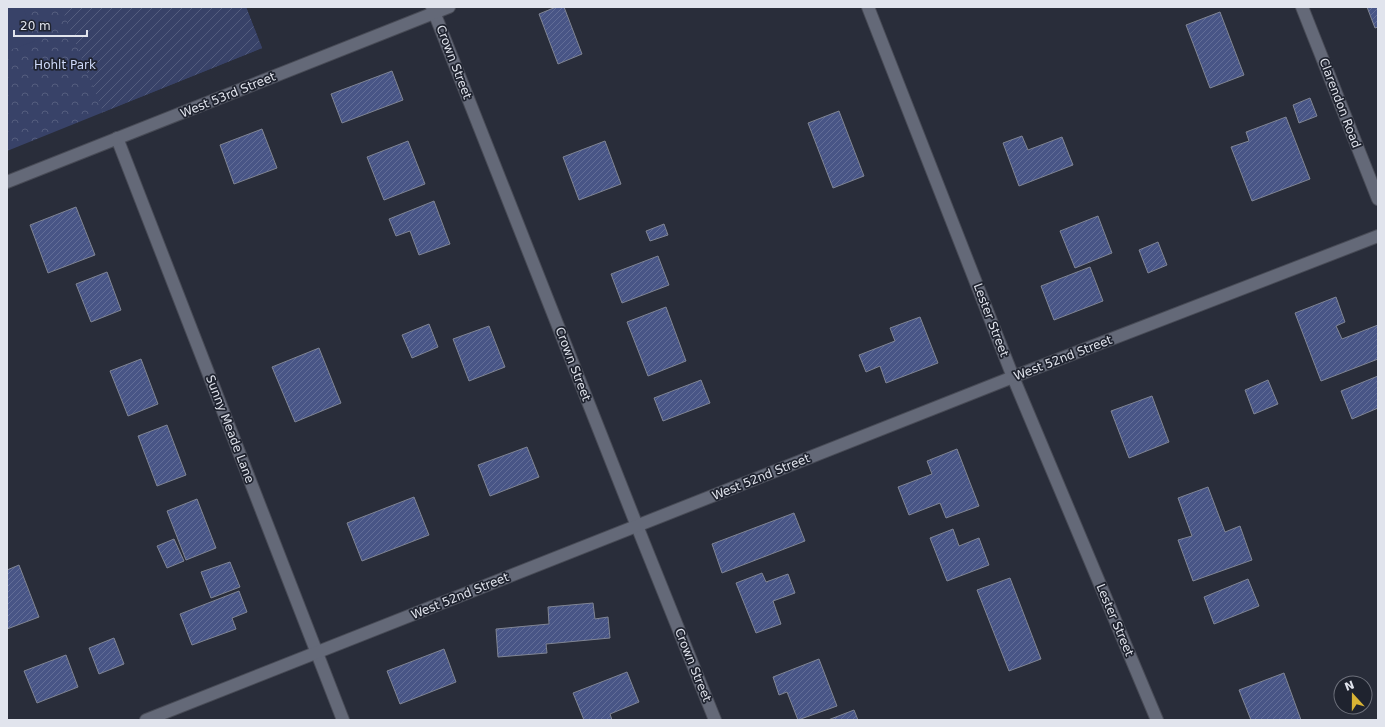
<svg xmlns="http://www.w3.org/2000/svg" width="1385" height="727" font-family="'DejaVu Sans',sans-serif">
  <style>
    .forest { fill: url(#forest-crowns) }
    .garden { fill: url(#garden-furrows) }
    .pitch { fill: #384268 }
    .building { fill: url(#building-hatch); stroke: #808594 }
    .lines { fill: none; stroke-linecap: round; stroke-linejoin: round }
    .street-casing { stroke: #484b56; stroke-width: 14 }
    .street { stroke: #646978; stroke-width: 12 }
    .labels { text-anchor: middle; stroke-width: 3.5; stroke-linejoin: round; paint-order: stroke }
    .street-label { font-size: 12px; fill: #e1e4ed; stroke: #1f232f }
    .park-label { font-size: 12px; fill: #ced9f8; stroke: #1f232f }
  </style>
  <defs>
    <pattern id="forest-crowns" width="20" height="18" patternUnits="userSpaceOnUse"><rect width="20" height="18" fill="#384268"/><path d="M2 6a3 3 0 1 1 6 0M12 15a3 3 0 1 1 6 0" fill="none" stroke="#545d7e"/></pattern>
    <pattern id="garden-furrows" width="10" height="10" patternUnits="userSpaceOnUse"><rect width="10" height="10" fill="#384268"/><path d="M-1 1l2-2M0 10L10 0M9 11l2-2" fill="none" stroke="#545d7e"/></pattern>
    <pattern id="building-hatch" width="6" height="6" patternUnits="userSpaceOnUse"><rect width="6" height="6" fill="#485586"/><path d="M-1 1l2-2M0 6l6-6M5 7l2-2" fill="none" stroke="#626d97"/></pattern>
  </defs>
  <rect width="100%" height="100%" fill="#292d3a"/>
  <polygon class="forest" points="7,7 246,7 262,48 7,151"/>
  <polygon class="garden" points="66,7 246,7 262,48 103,112 62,9"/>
  <polygon class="pitch" points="7,7 23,7 35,41 7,51"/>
  <g class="building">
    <polygon points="556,7 564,7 582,54 558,64 539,14"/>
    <polygon points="1367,7 1378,7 1378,27 1375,28"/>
    <polygon points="1220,12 1244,75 1210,88 1186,25"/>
    <polygon points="392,71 403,100 342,123 331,94"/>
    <polygon points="1310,98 1317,116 1299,123 1293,105"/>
    <polygon points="839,111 864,176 833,188 808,123"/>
    <polygon points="1286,117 1310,179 1252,201 1231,147 1249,141 1246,132"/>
    <polygon points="262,129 277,168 234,184 220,145"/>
    <polygon points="1022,136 1028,150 1062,137 1073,165 1019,186 1003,143"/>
    <polygon points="408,141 425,184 384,200 367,157"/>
    <polygon points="605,141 621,184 579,200 563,157"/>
    <polygon points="434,201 450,244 419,255 410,231 396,236 389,219"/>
    <polygon points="76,207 95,255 48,273 30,225"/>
    <polygon points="1098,216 1112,253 1075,268 1060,231"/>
    <polygon points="664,224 668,235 650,241 646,231"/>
    <polygon points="1158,242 1167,265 1148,273 1139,250"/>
    <polygon points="658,256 669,285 622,303 611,274"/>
    <polygon points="1090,267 1103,301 1054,320 1041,286"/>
    <polygon points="107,272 121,310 91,322 76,284"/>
    <polygon points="1336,297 1345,322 1336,326 1342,339 1378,325 1378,359 1321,381 1295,313"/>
    <polygon points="666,307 686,361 648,376 627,322"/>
    <polygon points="920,317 938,363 886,383 880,366 866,372 859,355 895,341 890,328"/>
    <polygon points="429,324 438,347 412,358 402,335"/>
    <polygon points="489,326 505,367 469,381 453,339"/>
    <polygon points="319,348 341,403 295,422 272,367"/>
    <polygon points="141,359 158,404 128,416 110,371"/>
    <polygon points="1378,376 1378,408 1352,419 1341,391"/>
    <polygon points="701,380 710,403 663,421 654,398"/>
    <polygon points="1268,380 1278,404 1254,414 1245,390"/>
    <polygon points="1152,396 1169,442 1129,458 1111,411"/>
    <polygon points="167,425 186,475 157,486 138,436"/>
    <polygon points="527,447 539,477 490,496 478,465"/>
    <polygon points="957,449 979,506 946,518 940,503 909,515 898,487 932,474 927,461"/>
    <polygon points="1208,487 1225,532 1240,526 1252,560 1193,581 1178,540 1192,536 1178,498"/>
    <polygon points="414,497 429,535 362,561 347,523"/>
    <polygon points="197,499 216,548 186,560 167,511"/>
    <polygon points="794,513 805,541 722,573 712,544"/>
    <polygon points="953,529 959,546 979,538 989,565 947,581 930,538"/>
    <polygon points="174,539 184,561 167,568 157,546"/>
    <polygon points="230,562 240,587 211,598 201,572"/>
    <polygon points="19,565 39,617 7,629 7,570"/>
    <polygon points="762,573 766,582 788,574 795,593 773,601 781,624 756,633 736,583"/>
    <polygon points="1010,578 1041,659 1009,671 977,590"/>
    <polygon points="1248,579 1259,606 1214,624 1204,597"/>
    <polygon points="239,591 247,612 232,618 236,629 192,645 180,614"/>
    <polygon points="593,603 595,619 608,617 610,638 546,644 547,653 498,657 496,629 549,624 548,607"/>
    <polygon points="114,638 124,664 99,674 89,648"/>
    <polygon points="444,649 456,682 400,704 387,671"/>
    <polygon points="66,655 78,687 37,703 24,671"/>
    <polygon points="819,659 837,706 798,720 787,692 779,695 773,677"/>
    <polygon points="627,672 639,702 610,714 612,720 584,720 573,693"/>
    <polygon points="1284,673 1301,720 1251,720 1239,690"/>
    <polygon points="854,710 858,720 828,720"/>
  </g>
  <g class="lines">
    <g class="street-casing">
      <g id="street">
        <polyline points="432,7 637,526 715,720"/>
        <polyline points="868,7 1013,377 1157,720"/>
        <polyline points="1302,7 1378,199"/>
        <polyline points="117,138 343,720"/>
        <polyline points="7,182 449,7"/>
        <polyline points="146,720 1013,377 1378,236"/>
      </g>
    </g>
    <use href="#street" class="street"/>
  </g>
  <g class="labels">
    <g class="street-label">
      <text transform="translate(454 62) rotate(69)" y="4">Crown Street</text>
      <text transform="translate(228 95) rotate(-22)" y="4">West 53rd Street</text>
      <text transform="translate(1340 103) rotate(69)" y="4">Clarendon Road</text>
      <text transform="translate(991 320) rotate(69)" y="4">Lester Street</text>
      <text transform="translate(1063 358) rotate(-21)" y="4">West 52nd Street</text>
      <text transform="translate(573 364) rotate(69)" y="4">Crown Street</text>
      <text transform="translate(230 429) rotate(69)" y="4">Sunny Meade Lane</text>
      <text transform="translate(761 477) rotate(-22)" y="4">West 52nd Street</text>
      <text transform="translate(460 596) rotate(-22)" y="4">West 52nd Street</text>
      <text transform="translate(1115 620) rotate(67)" y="4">Lester Street</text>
      <text transform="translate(693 665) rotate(68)" y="4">Crown Street</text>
    </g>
    <g class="park-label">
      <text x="65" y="69">Hohlt Park</text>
    </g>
  </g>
  <rect width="1385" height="727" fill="none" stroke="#e1e4ed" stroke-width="16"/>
  <g transform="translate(1353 695) rotate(339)"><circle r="19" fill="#1f232f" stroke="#6d707b"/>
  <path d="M0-3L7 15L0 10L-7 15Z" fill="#d9b334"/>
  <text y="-6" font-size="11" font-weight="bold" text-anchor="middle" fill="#e1e4ed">N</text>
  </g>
  <path d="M14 30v6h73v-6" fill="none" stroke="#e1e4ed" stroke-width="2"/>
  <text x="20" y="30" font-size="12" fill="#e1e4ed" stroke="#1f232f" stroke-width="3" paint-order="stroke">20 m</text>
</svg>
